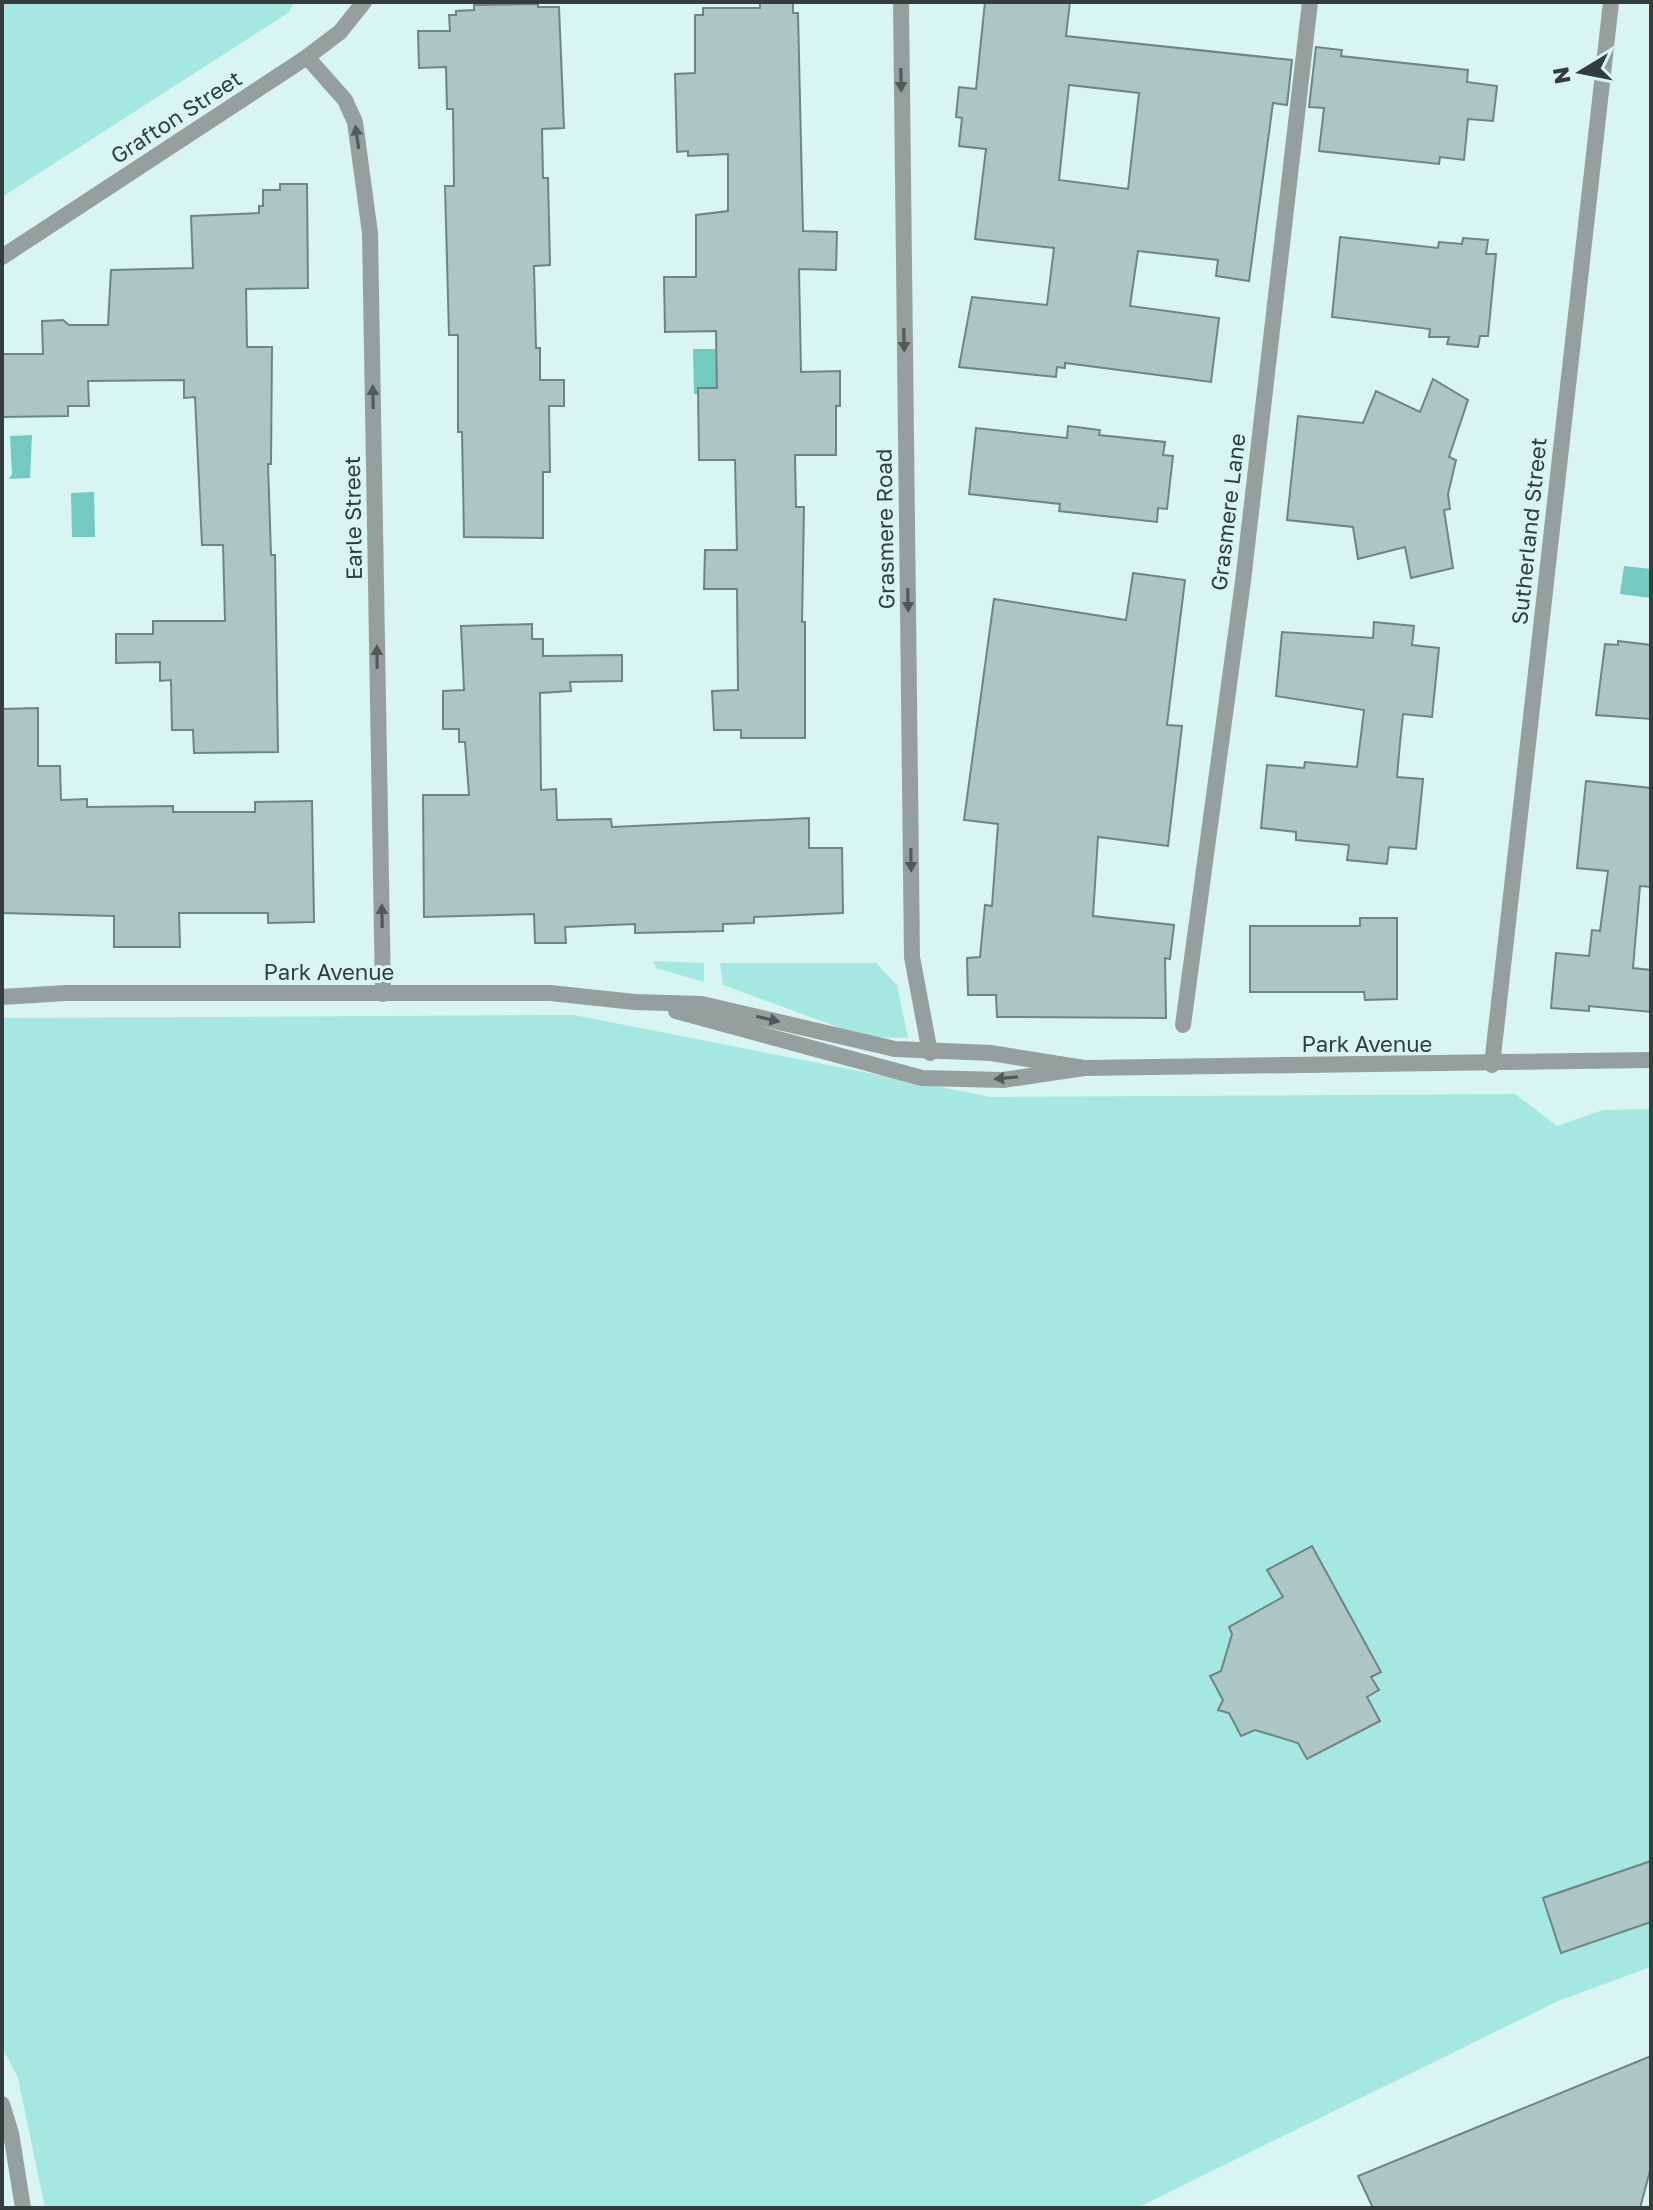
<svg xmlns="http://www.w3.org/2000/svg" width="1653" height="2210" font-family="'Golos Text',sans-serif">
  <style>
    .green { fill: #a4e8e1 }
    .water { fill: #74c9c1 }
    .building { fill: #acc6c3; stroke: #6d8683; stroke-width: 2; fill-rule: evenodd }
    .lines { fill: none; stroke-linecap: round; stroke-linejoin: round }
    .minor { stroke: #95a09e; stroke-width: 16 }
    .oneway { fill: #505b59 }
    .labels { text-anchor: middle; stroke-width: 6; stroke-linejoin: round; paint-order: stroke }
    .street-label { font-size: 22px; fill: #323d3c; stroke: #d9f5f1 }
  </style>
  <rect width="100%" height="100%" fill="#d9f5f1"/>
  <g class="green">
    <polygon points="2,2 294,2 288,13 2,197"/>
    <polygon points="653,961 704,963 704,982 656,968"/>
    <polygon points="720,963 876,963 897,985 908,1038 865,1037 723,985"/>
    <polygon points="574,1015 991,1097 1515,1094 1557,1126 1603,1110 1651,1109 1651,1967 1558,2001 1137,2208 45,2208 18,2078 2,2047 2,1018"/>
  </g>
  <g class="water">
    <polygon points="693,349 716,349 717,393 694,394"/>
    <polygon points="32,435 30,478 9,479 12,474 10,436"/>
    <polygon points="94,492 95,537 72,537 71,493"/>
    <polygon points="1624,566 1651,569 1651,598 1620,594"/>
  </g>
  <g class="building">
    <polygon points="793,2 793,13 798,13 803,231 837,232 836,270 799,269 801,372 840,371 840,406 836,406 836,455 795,455 796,507 804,507 802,622 805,622 805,738 741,738 741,730 714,730 712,691 738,690 737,589 704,589 705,550 737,550 735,460 699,460 698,388 717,388 716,331 665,332 664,277 696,277 696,215 728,211 728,154 688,156 688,151 677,152 675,74 695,73 695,15 703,15 703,8 760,8 760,3"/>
    <path d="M985,2h85l-4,34 226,24 -5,45 -14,-2 -24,178 -33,-5 2,-16 -80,-9 -8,55 89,12 -8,64 -146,-19v5l-8,-1 -1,10 -97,-10 13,-70 75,8 7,-57 -79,-9 11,-90 -27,-3 3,-28 -6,-1 3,-30 17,2zM1069,85l70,8 -11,96 -69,-9z"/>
    <polygon points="538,4 538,7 559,7 564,128 542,129 543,178 548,178 550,265 534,266 536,348 540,348 540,380 564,380 564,406 549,406 550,472 543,472 543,538 464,537 462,432 458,432 458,335 449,335 445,186 454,186 453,109 447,109 446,67 419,68 418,31 450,31 449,15 456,15 456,11 474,10 474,5"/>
    <polygon points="1316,47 1342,50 1341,56 1468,70 1467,82 1497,86 1493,121 1468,119 1464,160 1440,157 1439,164 1319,151 1324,108 1309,107"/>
    <polygon points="280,184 307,184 308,288 246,289 247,347 272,347 271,464 268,464 271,555 275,555 278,752 194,753 193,730 172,730 171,680 160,681 160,662 116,663 116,634 153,634 153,621 225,621 223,545 202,545 195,397 184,398 184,380 88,381 89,406 68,406 68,416 2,417 2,354 43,354 42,321 63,320 69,325 108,325 111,270 193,268 191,216 259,213 259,206 263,206 263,190 280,190"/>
    <polygon points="1340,237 1438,248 1439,242 1462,244 1463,238 1488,240 1486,254 1496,254 1488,336 1480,336 1478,347 1447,344 1449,337 1429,337 1430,329 1332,317"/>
    <polygon points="1433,379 1468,400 1449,457 1456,460 1448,494 1450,509 1444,510 1453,568 1411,578 1405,547 1358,559 1353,527 1287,520 1298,416 1363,423 1376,391 1420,412"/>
    <polygon points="1068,426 1100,430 1099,435 1165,442 1163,455 1173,456 1167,509 1158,508 1157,522 1059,511 1060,504 969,494 976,428 1067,438"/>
    <polygon points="1133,573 1185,580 1167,725 1182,726 1168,846 1098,837 1093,916 1174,925 1170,959 1165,958 1166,1018 997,1017 996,995 968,995 967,958 980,957 985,905 992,906 998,824 964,820 994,599 1126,620"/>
    <polygon points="1374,622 1414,626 1412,645 1439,648 1432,717 1403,714 1400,743 1397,777 1423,779 1416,849 1389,847 1387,864 1347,860 1349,845 1296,840 1296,832 1261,828 1267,765 1304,768 1305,762 1357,767 1364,710 1276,696 1282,632 1373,638"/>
    <polygon points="532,624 532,639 543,639 543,656 622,655 622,681 570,682 571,691 540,693 541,790 556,789 557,820 611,819 612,827 809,818 809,848 842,848 843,913 754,917 754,923 723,924 723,931 635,933 635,924 565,927 566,943 535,943 534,914 424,917 423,795 469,795 465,742 459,742 459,729 443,729 443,691 464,690 461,626"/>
    <polygon points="1618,641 1651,645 1651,719 1596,715 1605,644 1618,645"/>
    <polygon points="38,708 38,766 60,766 61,800 87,799 87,807 173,806 173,812 255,812 255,802 312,801 314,922 268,923 268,913 179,913 180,947 114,947 114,916 2,913 2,709"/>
    <polygon points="1586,781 1651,788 1651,887 1640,886 1633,968 1651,970 1651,1012 1589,1006 1589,1011 1551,1008 1556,953 1589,956 1592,930 1600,931 1608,871 1577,868"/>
    <polygon points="1360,918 1397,918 1397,999 1365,1000 1364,992 1250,992 1250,926 1360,926"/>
    <polygon points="1312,1546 1381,1672 1371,1677 1379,1690 1367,1697 1380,1721 1307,1759 1298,1743 1255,1730 1241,1736 1229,1713 1218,1710 1223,1700 1210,1676 1221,1671 1232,1634 1229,1627 1283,1597 1267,1570"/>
    <polygon points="1651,1861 1651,1922 1561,1953 1543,1898"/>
    <polygon points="1651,2056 1651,2167 1640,2208 1373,2208 1358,2176"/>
  </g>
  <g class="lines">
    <g class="minor">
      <polyline points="901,2 912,957 930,1053"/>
      <polyline points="307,57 345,100 355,122 370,233 383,994"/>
      <polyline points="2,257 307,57 340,32 364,2"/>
      <polyline points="2,997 66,993 550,993 635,1002 702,1004 895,1049 991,1053 1084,1068"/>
      <polyline points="676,1011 922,1078 1003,1080 1084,1068 1651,1060"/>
      <polyline points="1183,1025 1243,581 1310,2"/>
      <polyline points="1492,1065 1611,2"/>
      <polyline points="2,2104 11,2133 23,2208"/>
    </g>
  </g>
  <defs><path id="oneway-solid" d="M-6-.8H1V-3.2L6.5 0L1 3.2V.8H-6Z" transform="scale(2)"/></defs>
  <g class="oneway">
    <use href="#oneway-solid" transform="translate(901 80) rotate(89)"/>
    <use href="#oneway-solid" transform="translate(357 137) rotate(-98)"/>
    <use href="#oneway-solid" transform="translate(904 340) rotate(89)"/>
    <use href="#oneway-solid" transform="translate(373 397) rotate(-91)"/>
    <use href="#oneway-solid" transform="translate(908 600) rotate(89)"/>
    <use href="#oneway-solid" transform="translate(377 657) rotate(-91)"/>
    <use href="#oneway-solid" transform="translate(911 860) rotate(89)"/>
    <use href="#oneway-solid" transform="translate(382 916) rotate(-91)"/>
    <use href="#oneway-solid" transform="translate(768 1019) rotate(13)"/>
    <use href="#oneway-solid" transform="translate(1006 1078) rotate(175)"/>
  </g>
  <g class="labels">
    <g class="street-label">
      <text transform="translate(176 117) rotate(-33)" y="8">Grafton Street</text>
      <text transform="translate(1228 512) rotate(-83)" y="8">Grasmere Lane</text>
      <text transform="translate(353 518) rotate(-91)" y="8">Earle Street</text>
      <text transform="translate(885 529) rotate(-91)" y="8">Grasmere Road</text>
      <text transform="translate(1529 531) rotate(-84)" y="8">Sutherland Street</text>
      <text x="329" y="980">Park Avenue</text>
      <text x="1367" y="1052">Park Avenue</text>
    </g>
  </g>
  <rect width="1653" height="2210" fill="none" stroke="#323d3c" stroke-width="8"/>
  <g transform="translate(1581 72) rotate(260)" stroke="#d9f5f1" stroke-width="6" paint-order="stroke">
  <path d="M0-6L14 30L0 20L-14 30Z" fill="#323d3c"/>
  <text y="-12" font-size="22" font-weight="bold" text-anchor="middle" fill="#323d3c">N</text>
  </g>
</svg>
